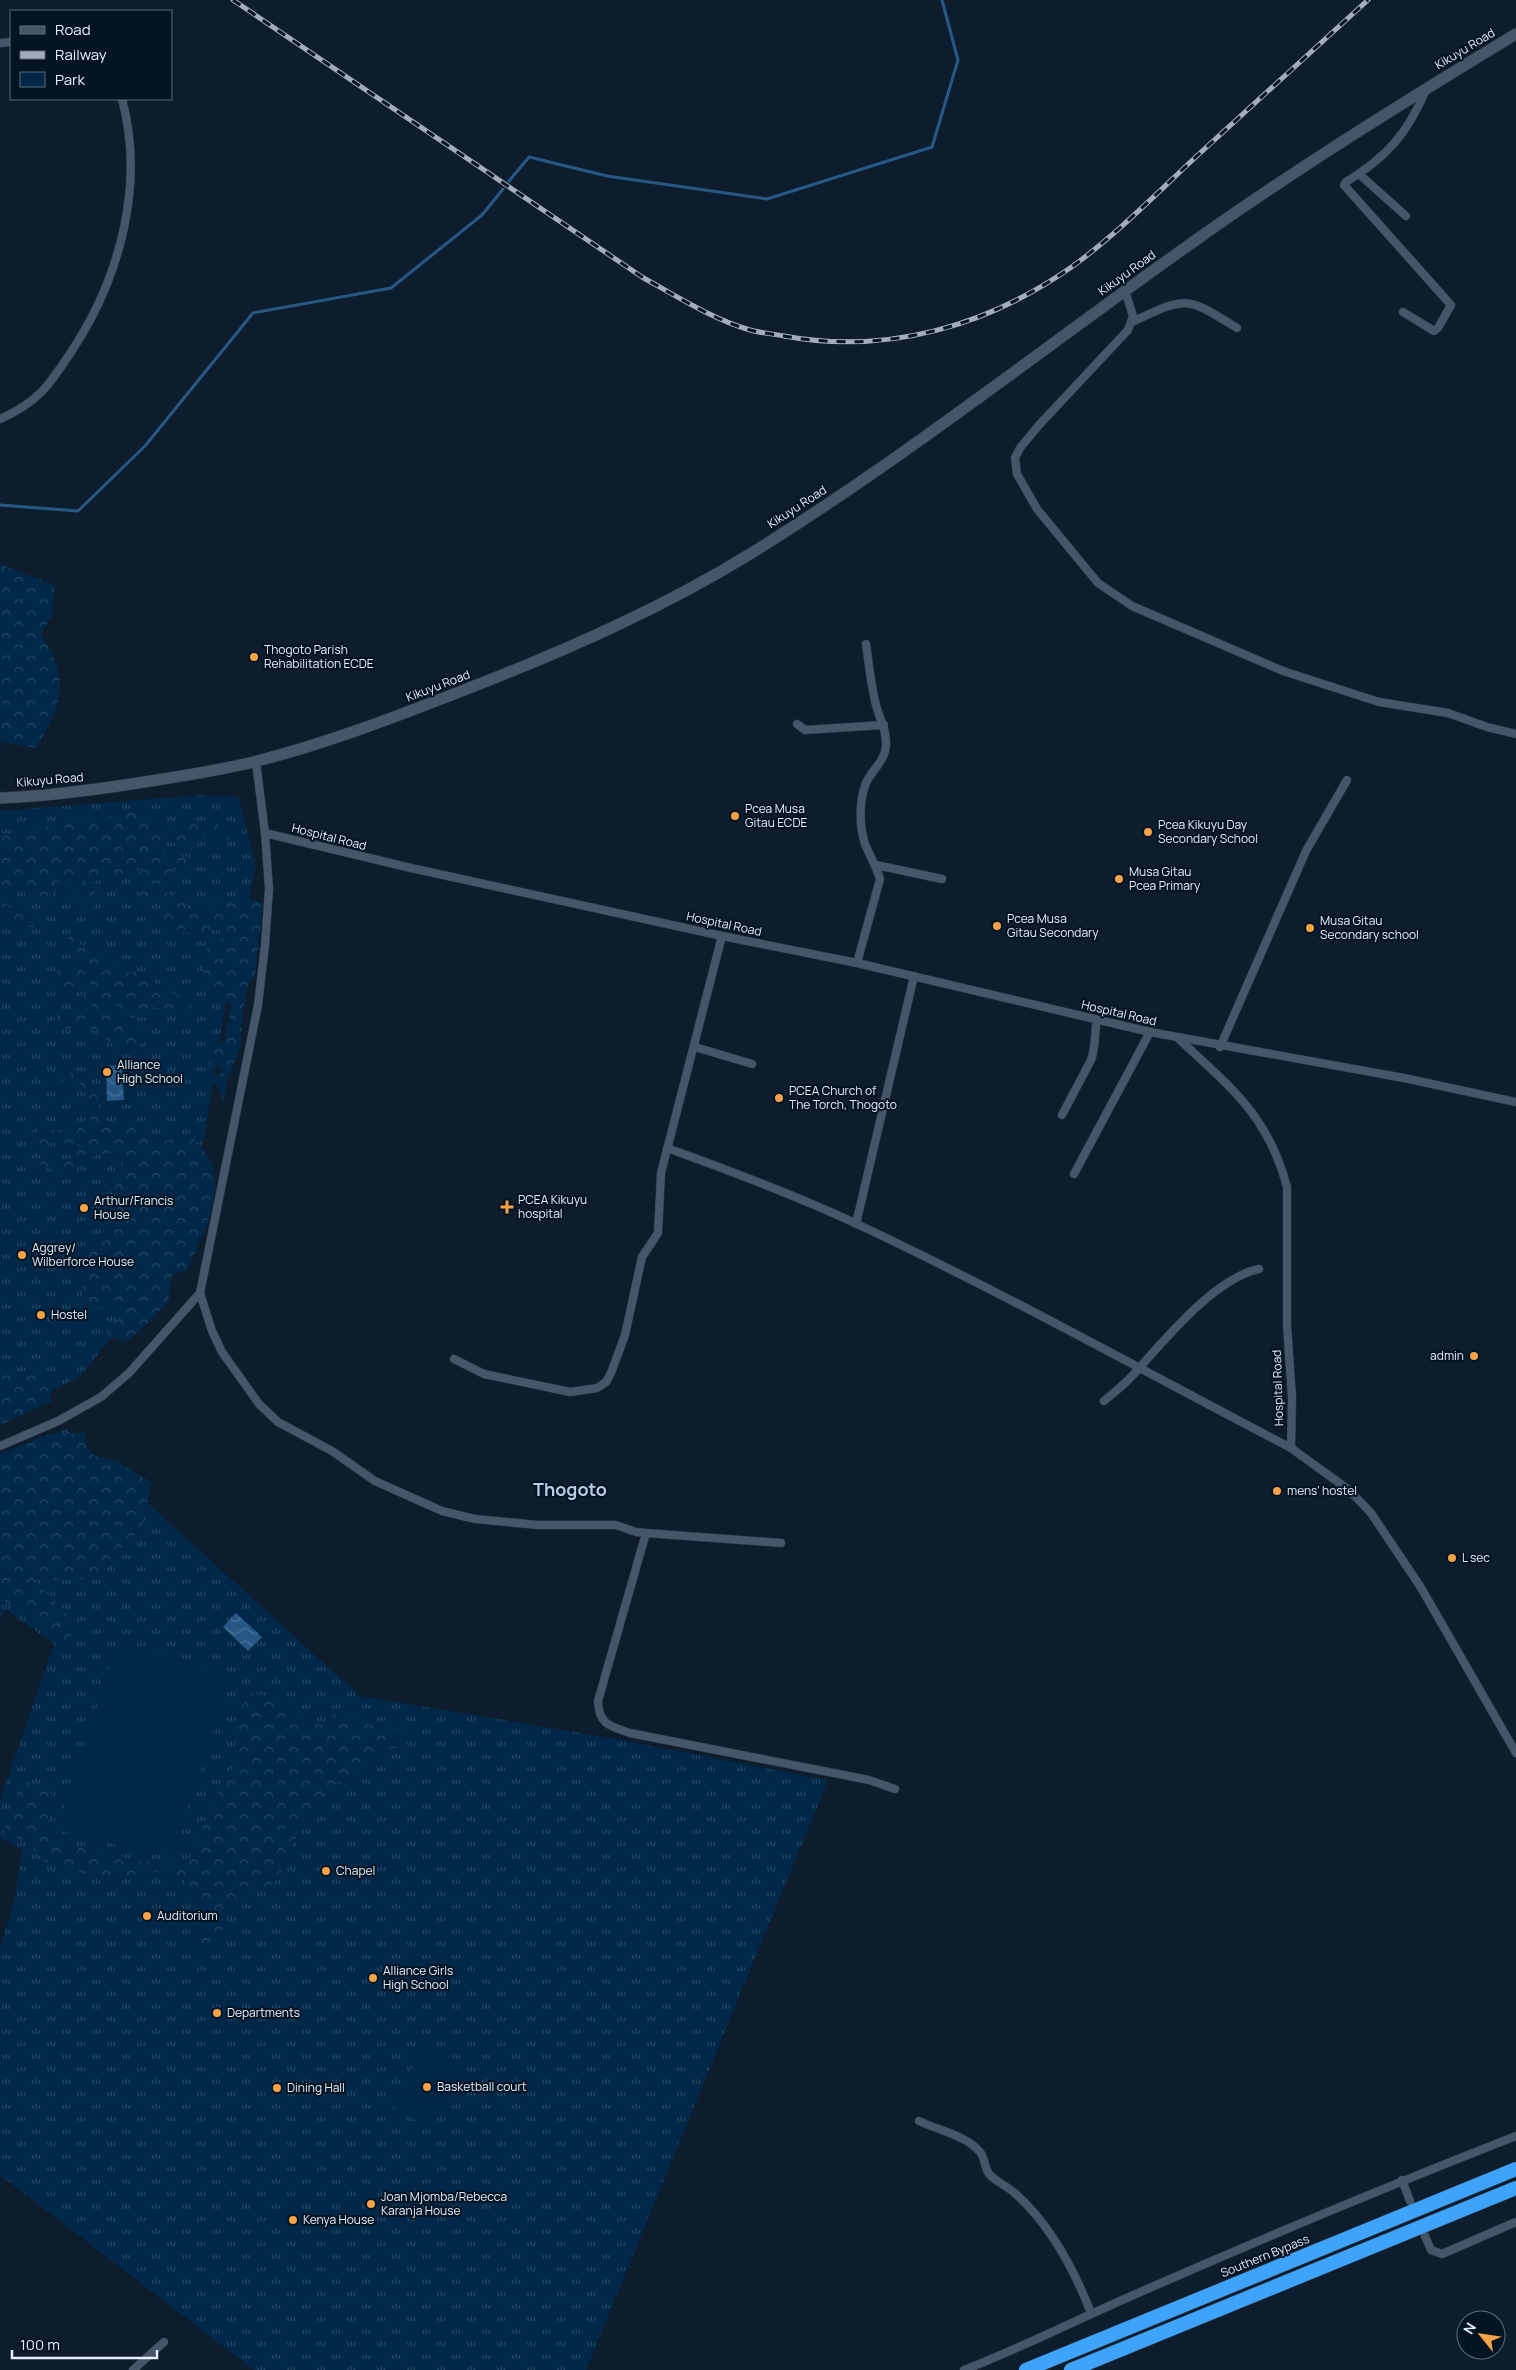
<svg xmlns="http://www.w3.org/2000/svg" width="1516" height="2370" font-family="Manrope,sans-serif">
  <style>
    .grass { fill: url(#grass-tufts) }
    .forest { fill: url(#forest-crowns) }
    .park { fill: #012848 }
    .water { fill: url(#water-waves) }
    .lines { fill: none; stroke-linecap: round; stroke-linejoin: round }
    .stream { stroke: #275885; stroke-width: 3 }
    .street-casing { stroke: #2e3542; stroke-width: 9 }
    .secondary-casing { stroke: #2e3542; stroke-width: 12 }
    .highway-casing { stroke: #2e3542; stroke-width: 15 }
    .street { stroke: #445668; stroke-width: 8 }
    .secondary { stroke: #445668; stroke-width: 11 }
    .highway { stroke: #3ea3fb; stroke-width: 14 }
    .rail-casing { stroke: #a1adba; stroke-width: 5 }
    .rail { stroke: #051423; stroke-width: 3; stroke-dasharray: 9; stroke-linecap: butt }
    .poi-dot { fill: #f6a246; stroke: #051423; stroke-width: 2 }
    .labels { text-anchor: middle; stroke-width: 4; stroke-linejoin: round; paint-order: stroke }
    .street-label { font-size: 12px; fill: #e5effa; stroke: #051423 }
    .poi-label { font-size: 12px; fill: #e5effa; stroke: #051423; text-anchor: start }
    .district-label { font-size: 18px; font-weight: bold; fill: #b9cee3; stroke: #051423 }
  </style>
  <defs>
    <pattern id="grass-tufts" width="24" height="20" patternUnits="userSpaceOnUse" patternTransform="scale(1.25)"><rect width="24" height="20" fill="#012848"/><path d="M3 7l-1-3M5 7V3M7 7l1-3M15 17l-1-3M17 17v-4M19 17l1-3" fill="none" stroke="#264863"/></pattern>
    <pattern id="forest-crowns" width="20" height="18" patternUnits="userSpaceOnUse" patternTransform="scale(1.25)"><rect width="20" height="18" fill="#012848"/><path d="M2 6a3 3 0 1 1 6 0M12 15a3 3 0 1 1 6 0" fill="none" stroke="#264863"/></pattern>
    <pattern id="water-waves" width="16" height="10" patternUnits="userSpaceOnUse" patternTransform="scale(1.25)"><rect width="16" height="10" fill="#275885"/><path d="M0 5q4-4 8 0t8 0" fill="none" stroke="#467097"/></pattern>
  </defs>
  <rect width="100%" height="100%" fill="#0d1d2d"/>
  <g class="grass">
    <polygon points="201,795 238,797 256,865 225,1007 204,1138 165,1246 129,1317 80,1376 0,1418 0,811"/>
    <polygon points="66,1429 360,1696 605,1737 828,1780 586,2370 254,2370 0,2175 0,1948 14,1902 22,1849 0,1838 0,1800 54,1644 5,1609 0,1620 0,1457"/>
  </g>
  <g class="forest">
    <path d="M0,564l55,21 -4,32 -10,17c29,46 22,71 -5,114l-35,-6 -1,7z"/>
    <path d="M128,809l28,11 7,13c16,-9 34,-16 53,-9 5,2 11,12 16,17l-15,2 -8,-11 -18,17 -22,-8 -7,4 9,14 21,-2 -1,13 -19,-5 -1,16 -5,12 15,1 10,21c33,-10 33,-28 72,-12l-8,72 -7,10 -5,25 -3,38 -13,33 -3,22 -6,-16 -9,-8 14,-7 -4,-6 -11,-1 6,-20 11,-4c0,-17 8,-22 4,-40l-16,-4 -9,-9 -1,-30 7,-16 19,-5 -1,-8 -18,1 -13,5 -20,-4 -6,-8h-11l-11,-5 2,-8 21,3 -2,-10 -9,-6 -2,-9 -6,-8 -4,17 -8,6 -1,-17 -5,-6 5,-13 -28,12 -17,2 -6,6 8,8 -3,12 -14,-4 -3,-10 8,-15 -8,-2 -10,11 -7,-6 -9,17 -13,6c-8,-14 -24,-14 -38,-11v-58l44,-7 37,-12 19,5 12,-4 2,-7z"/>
    <polygon points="6,903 13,910 42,913 33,927 12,927 11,917 4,914 0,915 0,906"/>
    <path d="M72,932l16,6 -12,3 12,8 23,5 9,22 17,-6 10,5 13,13 24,10 14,19c-17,-1 -30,-7 -46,-10l-11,11h-9l-14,-12 -11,-1 15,14 13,6 10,14 -11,13c-30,-1 -30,-33 -68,-23l-14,-7 9,-9 16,1 15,-4v-7l-13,-7 11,-3 1,-9 -32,4 -2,-24 18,4 7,-9 -16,-17z"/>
    <path d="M73,1072c26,12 23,22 28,48l31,4 17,19 43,-6c5,6 13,14 17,21 18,36 -8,80 -22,112l-15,5 -4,27 -23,24 -20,16 -20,-9 13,-17 -5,-10 -22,3 -8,-14 -1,-14 -6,-9 15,-28 14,-10 15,-19c-8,-26 -8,-29 2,-54l-5,-8c-23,-1 -36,8 -49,25l-39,-19 21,-1 23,2 9,-15c-24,-7 -38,5 -64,-7l24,-9 20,1 19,-4 7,8 3,-14 -5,-7 2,-17 -7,-12 -22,1z"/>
    <polygon points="7,1371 46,1374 52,1401 0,1425 0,1377"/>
    <polygon points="84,1432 89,1455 117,1461 152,1483 140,1530 90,1579 35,1580 77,1625 67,1645 0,1598 0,1454 47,1435 64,1435"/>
    <polygon points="247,1692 280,1699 298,1715 328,1728 334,1709 372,1726 401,1731 402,1746 379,1752 348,1777 330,1787 304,1819 278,1880 235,1905 209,1955 193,1947 215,1917 204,1899 191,1903 184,1880 159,1871 116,1879 81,1873 46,1862 24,1840 3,1833 24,1779 52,1794 48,1825 53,1840 144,1862 187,1864 217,1795 235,1764 236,1735"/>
  </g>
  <g class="park">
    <polygon points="117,1643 232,1676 171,1858 57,1830"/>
    <polygon points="425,2046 464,2069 430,2128 390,2105"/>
  </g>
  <g class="water">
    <polygon points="122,1065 124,1100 107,1101 106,1066"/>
    <polygon points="236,1613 262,1637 248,1651 223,1627"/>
  </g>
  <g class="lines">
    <g class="stream">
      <polyline points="509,181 529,157 607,176 767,199 932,147 958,60 942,0"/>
      <polyline points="0,505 78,511 145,446 253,313 391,288 482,215 503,189"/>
    </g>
    <g class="street-casing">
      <g id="street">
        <polyline points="0,43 11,42"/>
        <polyline points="1359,174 1406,216"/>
        <polyline points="1125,291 1133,316 1128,330 1039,425 1020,448 1015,458 1017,474 1037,509 1098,583 1132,606 1283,671 1379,702 1448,713 1487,727 1516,734"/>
        <path d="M1403,312l31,19 4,-3 13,-23 -107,-120 2,-3c41,-25 61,-48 80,-92"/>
        <path d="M1132,322c56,-26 53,-26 105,6"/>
        <path d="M0,419c39,-17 50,-35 73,-70 47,-72 72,-165 49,-250"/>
        <polyline points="797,724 805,730 884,725"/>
        <polyline points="265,833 411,868 722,936 857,963 1150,1032 1404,1078 1516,1102"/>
        <polyline points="876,865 942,879"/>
        <path d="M857,963l23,-84c-4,-13 -10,-23 -15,-35 -6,-18 -6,-44 1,-61 6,-13 19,-22 20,-37 1,-15 -6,-26 -10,-41 -5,-19 -7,-40 -10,-61"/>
        <path d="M1179,1039c52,49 89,76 108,148v138l5,72 -1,51"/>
        <polyline points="695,1047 752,1064"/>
        <polyline points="1220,1047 1306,851 1347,780"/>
        <path d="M1062,1115l29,-55c5,-13 3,-26 6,-40"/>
        <path d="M667,1148c64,23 128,47 190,76 147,69 290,149 434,224l58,42 22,23 49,73 96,167"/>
        <polyline points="1074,1174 1150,1032"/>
        <polyline points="856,1224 914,976"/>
        <polyline points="200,1293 212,1331 222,1352 259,1404 278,1422 332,1451 375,1481 442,1511 475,1519 538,1525 616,1525 636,1532 646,1533"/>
        <polyline points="454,1359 484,1374 570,1392 597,1388 606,1382 611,1373 625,1335 642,1257 658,1233 661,1173 722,936"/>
        <path d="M1104,1401c9,-8 20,-16 28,-25 31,-34 82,-98 127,-107"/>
        <polyline points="0,1446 58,1421 101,1397 129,1373 200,1293 258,1005 265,945 269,889 265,833 256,762"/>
        <path d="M781,1543l-135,-10 -48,168c1,24 12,25 32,32l239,47 26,9"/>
        <path d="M919,2121c19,9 48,15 61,31 6,7 4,19 11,24 8,7 17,11 25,18 35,32 58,75 75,119"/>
        <polyline points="1402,2180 1410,2201"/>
        <polyline points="1425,2236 1431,2250 1442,2254 1516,2222"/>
        <polyline points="133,2370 164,2342"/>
        <path d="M964,2370c62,-24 120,-54 181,-80 123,-54 246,-105 371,-154"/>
      </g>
    </g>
    <g class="secondary-casing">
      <path id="secondary" d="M0,798c55,-2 109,-10 163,-19 31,-5 63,-10 94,-18 75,-19 148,-48 220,-76 94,-37 187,-78 273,-131 155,-96 297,-209 446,-314 103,-73 211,-140 320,-206"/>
    </g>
    <g class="highway-casing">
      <g id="highway">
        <polyline points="1026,2370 1516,2169"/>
        <polyline points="1071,2370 1516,2188"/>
      </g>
    </g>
    <use href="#street" class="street"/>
    <use href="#secondary" class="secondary"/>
    <use href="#highway" class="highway"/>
    <g class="rail-casing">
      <path id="rail" d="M233,0l409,277c34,19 70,42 108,53 11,3 23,4 34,6 103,19 204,-10 289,-70 45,-33 85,-74 126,-112 56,-51 113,-103 169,-154"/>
    </g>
    <use href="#rail" class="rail"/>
  </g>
  <g class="poi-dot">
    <circle cx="254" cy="657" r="5"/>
    <circle cx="735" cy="816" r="5"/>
    <circle cx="1148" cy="832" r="5"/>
    <circle cx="1119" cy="879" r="5"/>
    <circle cx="997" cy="926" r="5"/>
    <circle cx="1310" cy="928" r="5"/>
    <circle cx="107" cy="1072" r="5"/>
    <circle cx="779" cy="1098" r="5"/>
    <path d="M504.5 1199.5h5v5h5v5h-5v5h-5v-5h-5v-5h5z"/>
    <circle cx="84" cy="1208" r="5"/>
    <circle cx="22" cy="1255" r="5"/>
    <circle cx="41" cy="1315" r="5"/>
    <circle cx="1474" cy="1356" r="5"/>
    <circle cx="1277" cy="1491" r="5"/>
    <circle cx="1452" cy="1558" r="5"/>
    <circle cx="326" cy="1871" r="5"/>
    <circle cx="147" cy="1916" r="5"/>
    <circle cx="373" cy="1978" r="5"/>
    <circle cx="217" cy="2013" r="5"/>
    <circle cx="427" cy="2087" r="5"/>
    <circle cx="277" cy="2088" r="5"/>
    <circle cx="371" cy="2204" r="5"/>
    <circle cx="293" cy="2220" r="5"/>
  </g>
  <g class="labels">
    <g class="street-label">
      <text transform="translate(1465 49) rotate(-31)" y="4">Kikuyu Road</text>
      <text transform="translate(1127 273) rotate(-36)" y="4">Kikuyu Road</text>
      <text transform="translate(797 507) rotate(-33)" y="4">Kikuyu Road</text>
      <text transform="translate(438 686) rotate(-21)" y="4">Kikuyu Road</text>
      <text transform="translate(50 780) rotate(-5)" y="4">Kikuyu Road</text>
      <text transform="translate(329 837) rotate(14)" y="4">Hospital Road</text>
      <text transform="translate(724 924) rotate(12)" y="4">Hospital Road</text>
      <text transform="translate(1119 1013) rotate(13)" y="4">Hospital Road</text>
      <text transform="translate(1278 1388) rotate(-92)" y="4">Hospital Road</text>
      <text transform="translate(1265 2256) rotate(-22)" y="4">Southern Bypass</text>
    </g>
    <g class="poi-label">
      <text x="264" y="654">Thogoto Parish<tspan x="264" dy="14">Rehabilitation ECDE</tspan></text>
      <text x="745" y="813">Pcea Musa<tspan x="745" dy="14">Gitau ECDE</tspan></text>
      <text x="1158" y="829">Pcea Kikuyu Day<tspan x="1158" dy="14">Secondary School</tspan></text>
      <text x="1129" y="876">Musa Gitau<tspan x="1129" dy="14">Pcea Primary</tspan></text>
      <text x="1007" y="923">Pcea Musa<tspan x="1007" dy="14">Gitau Secondary</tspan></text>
      <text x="1320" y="925">Musa Gitau<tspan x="1320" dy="14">Secondary school</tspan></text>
      <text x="117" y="1069">Alliance<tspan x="117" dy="14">High School</tspan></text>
      <text x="789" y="1095">PCEA Church of<tspan x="789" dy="14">The Torch, Thogoto</tspan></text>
      <text x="518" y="1204">PCEA Kikuyu<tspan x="518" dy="14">hospital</tspan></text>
      <text x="94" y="1205">Arthur/Francis<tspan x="94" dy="14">House</tspan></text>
      <text x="32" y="1252">Aggrey/<tspan x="32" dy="14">Wilberforce House</tspan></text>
      <text x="51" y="1319">Hostel</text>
      <text x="1464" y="1360" text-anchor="end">admin</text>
      <text x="1287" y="1495">mens' hostel</text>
      <text x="1462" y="1562">L sec</text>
      <text x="336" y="1875">Chapel</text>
      <text x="157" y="1920">Auditorium</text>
      <text x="383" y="1975">Alliance Girls<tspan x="383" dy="14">High School</tspan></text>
      <text x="227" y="2017">Departments</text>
      <text x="437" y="2091">Basketball court</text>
      <text x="287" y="2092">Dining Hall</text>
      <text x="381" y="2201">Joan Mjomba/Rebecca<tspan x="381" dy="14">Karanja House</tspan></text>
      <text x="303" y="2224">Kenya House</text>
    </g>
    <g class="district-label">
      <text x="570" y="1496">Thogoto</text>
    </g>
  </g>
  <rect x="10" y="10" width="162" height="90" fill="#051423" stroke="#5f6c79"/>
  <rect x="20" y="26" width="25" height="8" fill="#445668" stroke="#5f6c79"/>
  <text x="55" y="35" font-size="15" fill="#e5effa">Road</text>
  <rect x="20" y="51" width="25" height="8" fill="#a1adba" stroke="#5f6c79"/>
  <text x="55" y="60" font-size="15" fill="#e5effa">Railway</text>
  <rect x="20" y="72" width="25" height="15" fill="#012848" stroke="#5f6c79"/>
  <text x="55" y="85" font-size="15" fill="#e5effa">Park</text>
  <g transform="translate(1481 2335) rotate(300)"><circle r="24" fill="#051423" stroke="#5f6c79"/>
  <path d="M0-4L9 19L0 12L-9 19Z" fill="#f6a246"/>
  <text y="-8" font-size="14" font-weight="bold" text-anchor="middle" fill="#e5effa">N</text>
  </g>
  <path d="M12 2350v8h145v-8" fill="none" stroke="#e5effa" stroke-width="2.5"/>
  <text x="20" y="2350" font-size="15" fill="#e5effa" stroke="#051423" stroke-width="4" paint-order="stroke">100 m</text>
</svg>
